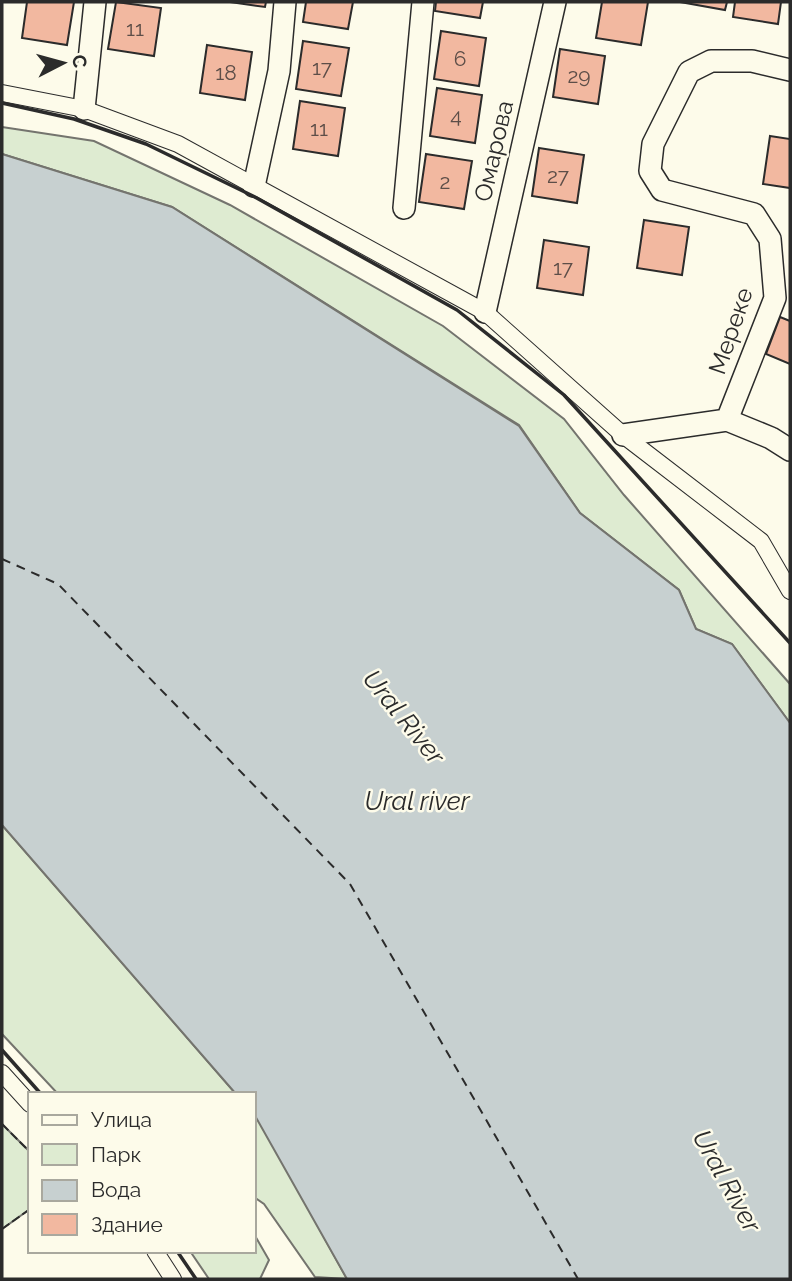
<svg xmlns="http://www.w3.org/2000/svg" width="792" height="1281" viewBox="0 0 792 1281" font-family="Raleway,sans-serif">
	<rect width="100%" height="100%" fill="#fdfbea"/>
	<!-- green -->
	<path fill="#deebd1" stroke="#74746e" stroke-width="2" d="M2,127L94,141L230,205L443,326L564,419L624,495L790,684V723L732,644L696,629L679,590L580,513L519,425L172,207L2,154Z
		M2,825L236,1094H58L2,1034Z
		M254,1114L261,1123L347,1279L315,1277L264,1204L254,1197Z
		M2,1124L30,1152V1209L2,1229Z
		M254,1234L269,1260L260,1279H209L190,1251H254Z"/>
	<!-- water -->
	<path fill="#c7d0d0" stroke="#74746e" stroke-width="2" d="M2,154L172,207L519,426L580,513L679,590L696,629L732,644L790,723V1279H347L254,1114V1094H236L2,825Z"/>
	<g fill="none" stroke-linecap="round" stroke-linejoin="round">
		<!-- ferry -->
		<path stroke="#2b2b2b" stroke-width="2" stroke-dasharray="9 7" stroke-linecap="butt" d="M2,559L58,584L350,884L578,1279"/>
	</g>
	<!-- building -->
	<path fill="#f2b8a0" stroke="#2b2b2b" stroke-width="2" d="M27,2H74L67,45L22,38Z
		M116,2L161,8L154,56L108,49Z
		M230,2H266L265,7Z
		M306,2H353L348,29L303,22Z
		M436,2H483L480,18L435,11Z
		M602,2H648L641,45L596,38Z
		M680,2H727L725,10Z
		M735,2H781L778,24L733,17Z
		M441,31L486,38L479,86L434,79Z
		M303,41L349,48L341,96L296,89Z
		M207,45L252,52L245,100L200,93Z
		M560,49L605,56L598,104L553,97Z
		M437,88L482,95L475,143L430,136Z
		M300,101L345,108L338,156L293,149Z
		M770,136L790,139V188L763,184Z
		M539,148L584,155L577,203L532,196Z
		M426,154L472,161L464,209L419,202Z
		M644,220L689,227L682,275L637,268Z
		M544,240L589,247L583,295L537,288Z
		M780,317L790,321V364L766,354Z"/>
	<g fill="none" stroke-linecap="round" stroke-linejoin="round">
		<!-- pedestrian casing -->
		<g stroke="#2b2b2b" stroke-width="18">
			<path id="pedestrian" d="M2,93L84,109L178,144L485,312L623,435L761,541L790,591
				M2,1073L30,1104
				M155,1251L173,1279"/>
		</g>
		<!-- minor casing -->
		<g stroke="#2b2b2b" stroke-width="24">
			<path id="minor" d="M84,109L95,2
				M254,186L279,71L285,2
				M404,208L423,2
				M485,312L555,2
				M727,420L775,298L770,239L754,214L662,190L650,171L653,144L689,72L711,61H752L790,70
				M623,435L727,420L771,438L790,450"/>
		</g>
		<!-- pedestrian -->
		<use href="#pedestrian" stroke="#fdfbea" stroke-width="16"/>
		<!-- minor -->
		<use href="#minor" stroke="#fdfbea" stroke-width="21"/>
		<!-- fence -->
		<path stroke="#2b2b2b" stroke-width="2" stroke-dasharray="9 3.5" stroke-linecap="butt" d="M2,1124L30,1152
			M2,1229L30,1209"/>
		<!-- wall -->
		<path stroke="#2b2b2b" stroke-width="3.5" d="M2,103L74,119L146,144L253,196L457,310L564,395L790,643
			M2,1050L41,1094
			M177,1251L196,1279"/>
	</g>
	<g text-anchor="middle" stroke-width="5" stroke-linejoin="round" paint-order="stroke">
		<!-- number labels -->
		<g font-size="21" fill="#5d4e48">
			<text x="135" y="36">11</text>
			<text x="460" y="66">6</text>
			<text x="322" y="75">17</text>
			<text x="226" y="80">18</text>
			<text x="579" y="83">29</text>
			<text x="456" y="123">4</text>
			<text x="319" y="136">11</text>
			<text x="558" y="183">27</text>
			<text x="445" y="189">2</text>
			<text x="563" y="275">17</text>
		</g>
		<!-- street labels -->
		<g font-size="24" fill="#2b2b2b" stroke="#fdfbea">
			<text transform="translate(494 151) rotate(-77)" y="8">Омарова</text>
			<text transform="translate(731 331) rotate(-71)" y="8">Мереке</text>
		</g>
		<!-- water labels -->
		<g font-size="26" font-style="italic" fill="#2b2b2b" stroke="#fdfbea">
			<text transform="translate(404 717) rotate(51)" y="9">Ural River</text>
			<text x="417" y="810">Ural river</text>
			<text transform="translate(727 1181) rotate(61)" y="9">Ural River</text>
		</g>
	</g>
	<!-- border -->
	<rect width="792" height="1281" fill="none" stroke="#2b2b2b" stroke-width="7"/>
	<!-- legend -->
	<rect x="28" y="1092" width="228" height="161" fill="#fdfbea" stroke="#a9a89e" stroke-width="2"/>
	<rect x="42" y="1115" width="35" height="10" fill="#fdfbea" stroke="#a9a89e" stroke-width="2"/>
	<text x="91" y="1127" font-size="21" fill="#2b2b2b">Улица</text>
	<rect x="42" y="1144" width="35" height="21" fill="#deebd1" stroke="#a9a89e" stroke-width="2"/>
	<text x="91" y="1162" font-size="21" fill="#2b2b2b">Парк</text>
	<rect x="42" y="1180" width="35" height="21" fill="#c7d0d0" stroke="#a9a89e" stroke-width="2"/>
	<text x="91" y="1197" font-size="21" fill="#2b2b2b">Вода</text>
	<rect x="42" y="1214" width="35" height="21" fill="#f2b8a0" stroke="#a9a89e" stroke-width="2"/>
	<text x="91" y="1232" font-size="21" fill="#2b2b2b">Здание</text>
	<!-- north arrow -->
	<g transform="translate(63 63) rotate(84)" stroke="#fdfbea" stroke-width="5" paint-order="stroke">
	<path d="M0-5L12 26L0 18L-12 26Z" fill="#2b2b2b"/>
	<text y="-10" font-size="19" font-weight="bold" text-anchor="middle" fill="#2b2b2b">С</text>
	</g>
</svg>
